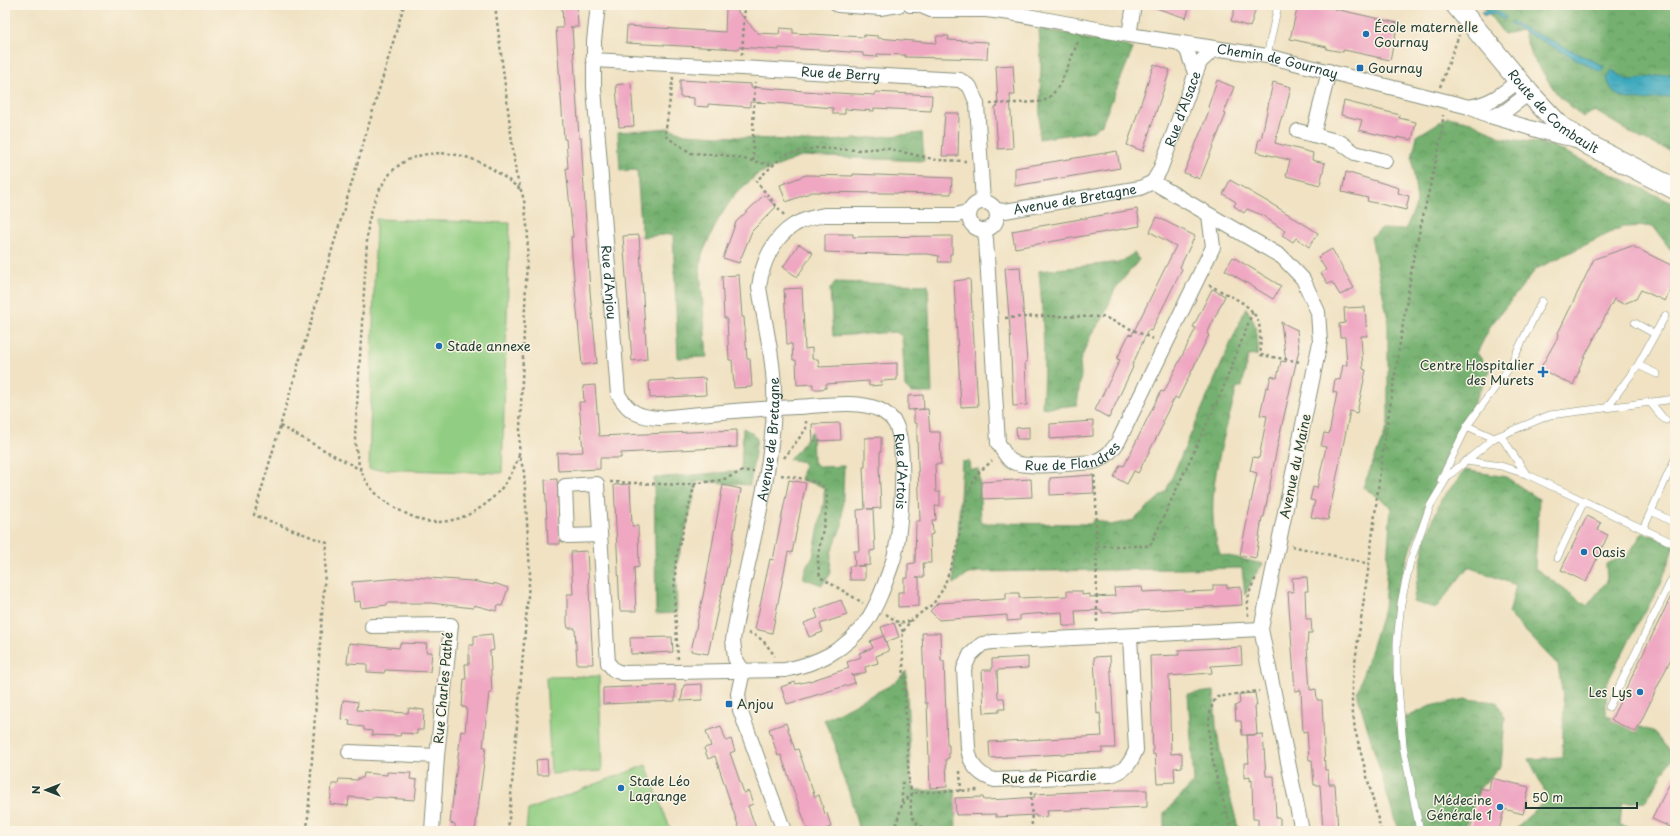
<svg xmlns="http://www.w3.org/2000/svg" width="1680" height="836" viewBox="0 0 1680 836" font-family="'Playpen Sans',sans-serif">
	<defs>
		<pattern id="forest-crowns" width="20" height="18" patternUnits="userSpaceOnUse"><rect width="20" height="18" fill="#74b070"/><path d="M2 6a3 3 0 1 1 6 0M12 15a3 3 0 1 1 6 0" fill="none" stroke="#5f905d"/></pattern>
		<pattern id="water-ripples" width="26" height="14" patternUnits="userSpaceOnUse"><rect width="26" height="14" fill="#3ea9be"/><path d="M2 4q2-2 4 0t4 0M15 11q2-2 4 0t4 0" fill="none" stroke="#338b9b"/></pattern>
	</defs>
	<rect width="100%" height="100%" fill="#fcf5e5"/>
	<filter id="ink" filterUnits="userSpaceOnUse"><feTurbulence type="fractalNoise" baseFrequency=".025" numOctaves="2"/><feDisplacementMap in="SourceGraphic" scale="8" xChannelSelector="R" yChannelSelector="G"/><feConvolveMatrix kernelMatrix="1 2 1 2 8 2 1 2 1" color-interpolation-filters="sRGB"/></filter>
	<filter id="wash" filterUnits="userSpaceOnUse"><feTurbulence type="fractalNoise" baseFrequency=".012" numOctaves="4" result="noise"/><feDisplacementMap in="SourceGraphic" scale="16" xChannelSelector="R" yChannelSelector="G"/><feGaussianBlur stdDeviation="0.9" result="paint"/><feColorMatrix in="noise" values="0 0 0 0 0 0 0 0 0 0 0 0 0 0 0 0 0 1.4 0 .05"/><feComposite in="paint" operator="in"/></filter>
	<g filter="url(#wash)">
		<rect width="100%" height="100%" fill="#f0e2c3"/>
		<!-- forest -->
		<path fill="url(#forest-crowns)" stroke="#4a7652" d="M1482,5H1675V153L1640,138L1595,111L1583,117L1557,94L1531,55L1523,30L1504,34Z
			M1039,29L1070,34L1085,39L1122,44L1133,49L1102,124L1093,131L1039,139L1041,64Z
			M1448,117L1471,122L1502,138L1550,145L1675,204V249H1670L1653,226L1622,227L1536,269L1491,325L1477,353L1490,371L1445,458L1430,503L1410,549L1393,605V661L1399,721L1430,706L1466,699L1497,702L1505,718L1501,766L1480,788L1463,831H1398L1357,693L1384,608L1391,506L1363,487L1388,426V319L1371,237L1382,229L1405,230L1417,203L1412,158L1417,136Z
			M669,128L685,134L821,142L922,133L924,161L803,156L758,174L735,194L719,218L702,254L700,270L707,357L678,358L673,234L642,237L637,170L620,171L618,132Z
			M1134,253L1139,260L1115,289L1104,317L1091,335L1080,361L1081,375L1077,405L1049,408L1042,407C1046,361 1043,317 1039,271L1121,262Z
			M835,282L928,285L932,393H911L905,387L902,336L896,332L833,336L830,289Z
			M1246,308C1256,321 1259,338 1258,355L1248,356L1242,387H1237C1224,440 1201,500 1220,554L1263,564L1253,578L1245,595L1242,568L978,572L966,575L954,584L953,569L958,534L962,462L969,461L970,470L979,469L981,523L1091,524L1094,519L1111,525L1134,520L1166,491Z
			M743,428L752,433L757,439L750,485L698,481L676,568L677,613L656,614L654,478L741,471Z
			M812,431L813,462L820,467L844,466L842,525L831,553L830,575L822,585L803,578L807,564L813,557L824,501V489L819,485L801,480L804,462L789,459L800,448Z
			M1465,470L1506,477L1539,499L1535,568L1587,606L1607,581L1606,564L1628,555L1643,532L1674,545L1661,584L1635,629L1606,685V716L1652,731L1674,755L1646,801L1622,803L1620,825L1645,831H1516V828L1548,798L1529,759L1562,757L1564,704L1558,665L1509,614L1516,585L1468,567L1436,608L1413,602L1426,537L1441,500Z
			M906,671L911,784L916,791L955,789L956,831H859L849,792L840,770L835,744L824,720L889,686L897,681Z
			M1214,691L1216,726L1223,769L1239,831H1164V813L1194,782L1188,694Z"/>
		<!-- pitch -->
		<path fill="#91cd82" stroke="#58855b" d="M376,219L510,223L502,473L369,469Z
			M599,676L602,771L551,774L546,677Z
			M646,765L671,831H526L528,810Z"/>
		<!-- water -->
		<path fill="url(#water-ripples)" stroke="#2e7379" d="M1493,9L1506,17L1504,20L1493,13L1484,16L1481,12Z
			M1512,21L1514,23L1604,66L1601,72L1510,24Z
			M1612,70L1626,79L1634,80L1675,73V96C1652,98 1614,110 1607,78Z"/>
		<g id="blocks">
			<!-- building -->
			<path fill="#efa7c2" d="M562,5H577L578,27H570H572L579,138H581L590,292L597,363L582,365L572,255L571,237H573L566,168H568L566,139H564L556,28H563Z
				M1154,5H1190L1186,18L1153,7Z
				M1236,5H1257L1250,27L1231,21Z
				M1298,5H1336L1335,9L1398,23L1390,60L1344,50L1343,52L1326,49L1327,47L1290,39Z
				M726,8L738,9V12L758,33L779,34L780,28L793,29V33L864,37V35L878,36V38L936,43L937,36H949L948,40L988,42L987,59L905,57V55L877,54V57L863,56V53L821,50L779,48V50L739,47V49L626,43L627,26L725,32Z
				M1154,64L1170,70L1143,151L1127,145Z
				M1013,65L1015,95H1010L1013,148L998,149L995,107L998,106L996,66Z
				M680,80L751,84V87L818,92L875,95V92L932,95L931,111L874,108V111L845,109V114H833V108L775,103L750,102V107L708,104V107L694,106V98L680,97Z
				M1217,80L1234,87L1224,113L1226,114L1200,179L1184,173L1205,121L1210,108L1208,107Z
				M1273,82L1291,87L1284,116H1282L1280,122L1275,143L1313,153L1312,160L1325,163L1320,185L1286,176L1290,160L1256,152L1259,139L1261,140Z
				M631,83L634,126L619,127L616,85Z
				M1344,101L1400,115L1399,118L1416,122L1412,140L1397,137V139L1359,130L1362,120L1341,115Z
				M945,113H959L958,156H942Z
				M1117,151L1120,168L1015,186V168Z
				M1346,172L1399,188L1398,193L1409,196L1406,210L1367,201L1368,198L1342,192Z
				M853,174L952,178L951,194L812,192L786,202L780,185L806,175L853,176Z
				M1230,180L1280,209L1318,233L1309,247L1296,238L1293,242L1282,235L1285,231L1262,215L1247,209L1244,213L1234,206L1236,202L1223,194Z
				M764,195L776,207L752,231L739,263L723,258L736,222Z
				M1137,209L1140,226L1015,248L1012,231Z
				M1157,217L1195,236L1180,267L1182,269L1151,331L1148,330L1132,366L1133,367L1109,418L1095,410L1120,360L1117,359L1129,334L1132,335L1176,246L1150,232Z
				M825,234H853V237L952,236V254H950V262H938L939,256L928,254H909V255L825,252Z
				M639,235L647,359L632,361L623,236Z
				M799,244L813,253L797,277L783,267Z
				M1632,246L1675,267V292L1670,291L1665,301L1641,290L1636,299L1623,304L1614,299L1579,368L1580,369L1573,385L1540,369L1559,335L1558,333L1594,259Z
				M1332,249L1354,288L1340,295L1332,282L1328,284L1321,273L1326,270L1318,257Z
				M1233,257L1281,286L1273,299L1225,270Z
				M1020,267L1027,362H1025L1027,405L1013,406L1010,329L1005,268Z
				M739,275L742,317H744L747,359H750L752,387L734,388L732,360H729L727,318H724L722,276Z
				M970,279L978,406L961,407L954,281Z
				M802,288L805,349L812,348V359H818L819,367L897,363V380L881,381L882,385L869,386V381L826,384V388L820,389H813V384L797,385L796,360H793L792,344H787L784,289Z
				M1212,289L1225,296L1207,334L1209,335L1178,399L1175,397L1162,422L1164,423L1138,473L1134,471L1127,484L1114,477L1120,465L1124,466L1161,391L1164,392L1196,328L1193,327Z
				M1365,307L1367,336H1361L1363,369L1366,370L1357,413L1350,411L1328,520L1311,517L1315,501L1310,500L1313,487L1317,488L1326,447L1321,446L1324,433L1329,434L1337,393L1333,392L1335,379L1340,380L1343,365H1347L1345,337H1340L1339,324L1345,323L1344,308Z
				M1281,322L1297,330L1299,350L1277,447L1264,517H1262L1256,558L1240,555L1257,473L1250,471L1253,457L1259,458L1267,416L1260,415L1266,387L1268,388L1271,376L1277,378L1281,361L1286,362Z
				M705,378L706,395L650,398L649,381Z
				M595,385L599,436L737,430V447L621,453V458H600V469L558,471L557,453L583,452L579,402H584L583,386Z
				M923,395L924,409L908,410V396Z
				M928,409L930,432H940L941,464H935L936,492H940V506H935L936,520H932L933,534L930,535L931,563H923L924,577H916H919V606L898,607V592H904V578H908V564L915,563L916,521H920L917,437V423H914V410Z
				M1093,421V436L1050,439V424Z
				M840,423L841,440L813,441L812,424Z
				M1029,427V439H1017L1016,428Z
				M881,437V452H880V466H879L881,508L867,509H873L875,550L870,551V565L857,566H865V580H850L849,566H855L854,551H859L857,510L865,509L863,467H865V438Z
				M1093,475L1094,493L1050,495V478Z
				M557,479L560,544H548L545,480Z
				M1031,479L1032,497L982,499L981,482Z
				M789,480L806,483L792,553L788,552L772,633L755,629L770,559L773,560Z
				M630,484L632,526H638L639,567L634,568L636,611H620L614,485Z
				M723,485L741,489L732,545L708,654L691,651L703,596Z
				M1587,516L1601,523L1598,530L1608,535L1586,582L1561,570Z
				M587,551L593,664H577L575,628H568L567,623V594H573L571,552Z
				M414,577L472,581L494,585V583L508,588L502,606L498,605L496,611L474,605L473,608L430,603H387V605L361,608L360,601L354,602L352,582Z
				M1307,577L1308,591H1305L1306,619H1311L1312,633H1308L1307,647L1310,690L1316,689L1317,700H1322L1325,770H1328L1329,784H1335L1338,831H1323L1320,785H1314L1312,760H1309L1307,731L1303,732L1301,690L1295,691L1288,592H1293L1292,578Z
				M1213,585H1227V588L1241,587L1242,605L1102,613V610L1075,611L1076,626H1063L1062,612L1020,615V620L1007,621V615L939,620L930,611L938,603L1006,599V593H1019V598L1067,596V591H1082V595L1090,594V597L1115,596L1114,588L1142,587L1143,592L1185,590V592L1213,591Z
				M1675,588V650L1636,732L1611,720Z
				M841,600L847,615L820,624L823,632L809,637L804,623L818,618L815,610Z
				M894,623L899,637L886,642L884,637L889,651L876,656L878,663L865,667L866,672L852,676V674L855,683L787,704L781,687L795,682L796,684L810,681L849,668L847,662L861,657L859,653L873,648L870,641L884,636L881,627Z
				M922,633H940L941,661H944L947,745H949V758L946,759L947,787L930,788L927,703H925Z
				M492,634L494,650L490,651L492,693H489L483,747H486L475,831L455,829V824L450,823L461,731L465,732L467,708L462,707L464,679H466L465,664H469V645H474V636Z
				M672,637L673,652L631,654L630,638Z
				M349,643L399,648L400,643L427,644L426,652H432L430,672L385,670L384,673L367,672V664L347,663Z
				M1241,647L1242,664L1211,666L1212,673L1169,676L1171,754L1182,753V767L1174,768L1175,782L1157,783L1155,754L1153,755L1150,656L1179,655V650Z
				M1110,656L1115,748H1102V752L990,758L989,742L1102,736L1100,713L1097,714L1094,657Z
				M1028,657V668L997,670L998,698H1004L1005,709H999V712L984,713L982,670H992V659Z
				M702,684V700L681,701L684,685Z
				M675,685V701L603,704V688Z
				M1255,693L1257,706H1255L1257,735H1242L1241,721H1236L1235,706L1240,703L1239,694Z
				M343,700L358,702L357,710L408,713L409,708L424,710L423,730H417V734L401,733L400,736L372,735V731L364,730V727L349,725L350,720L341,719Z
				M786,723L795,750L798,749L815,797L819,795L825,814L827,813L831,827L826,829V831H808L781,755L778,756L769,729Z
				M721,726L726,741L731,739L735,751L730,753L744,793L749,791L751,798L753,804L748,806L757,831H740L715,756L708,759L704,748L711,746L706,731Z
				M1263,734L1266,776H1274L1276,818H1280V831H1258V819H1253L1252,780L1250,781V777L1244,778V763H1249L1247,735Z
				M547,759L548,775H537L536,760Z
				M387,772L411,773L410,779L417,780L415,800L372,797V799L349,797L348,806L330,804L332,784H338L339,779L358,780V778H363L364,773L387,775Z
				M1675,773V829L1652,819Z
				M1491,778L1529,787L1523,814L1504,809L1499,831H1470L1480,788L1489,790Z
				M1119,790H1147V807L1047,811L1048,816L1036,817V815L996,817V814L956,815L955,798L983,797L984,800L1009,799L1035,797L1034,794Z"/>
		</g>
	</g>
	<g filter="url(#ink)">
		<use href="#blocks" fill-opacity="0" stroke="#88907c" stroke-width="1"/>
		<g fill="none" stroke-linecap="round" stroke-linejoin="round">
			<!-- lane casing -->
			<g stroke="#88907c" stroke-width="8">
				<path id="lane" d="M1267,56L1278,5
					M1635,323L1655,334
					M1638,365L1657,374
					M1650,402L1663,418L1666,420
					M1608,406L1638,365L1665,316
					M1467,426L1509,368L1542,301
					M1501,436L1526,474
					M1466,461L1501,466L1526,474L1675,544
					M1441,480L1467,426L1494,438
					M1651,511L1675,523
					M1643,529L1675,459
					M1557,558L1584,501
					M1609,707L1675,573
					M1420,831L1403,746L1397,673V642L1401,603L1410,562L1430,506L1448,476L1494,438L1550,415L1675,399"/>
			</g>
			<!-- street casing -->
			<g stroke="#88907c" stroke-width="16">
				<g id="street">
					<path id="s1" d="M598,5L594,41V88L618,394C629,413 639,417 660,418C705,413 751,409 796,407C820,406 858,399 880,410C886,413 891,417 895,423C908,447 901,535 893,561C886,581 878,605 866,622C845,651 818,663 785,670L622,673L614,670L608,663L597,484L565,486L567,536L600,535"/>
					<path d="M838,5L880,8L899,5"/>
					<path id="s2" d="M910,5H919L931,10H986L1011,13L1129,35L1267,56L1469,107L1490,116L1557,136L1573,139"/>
					<path d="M1129,35L1134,5"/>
					<path d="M1179,43L1187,50L1195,73"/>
					<path id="s3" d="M593,60L960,80L970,87L977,104L983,202"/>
					<path d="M1469,107C1492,103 1501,95 1519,80"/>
					<path d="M1490,116L1503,113L1529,93"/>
					<path d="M1298,131L1340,142L1355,153L1385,161"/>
					<path d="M1313,135L1329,71"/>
					<path d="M1153,182L1282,257L1303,279L1318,312L1320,342L1261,629L1302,831"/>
					<path id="s4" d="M1153,182L1160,170L1200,62L1212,51L1222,50"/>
					<circle cx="983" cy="216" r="14"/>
					<path id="s5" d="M996,210L1005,211L1140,188L1153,182"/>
					<path id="s6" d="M984,230L986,239L998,443C1002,449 1005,456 1011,461C1025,470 1075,463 1093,462C1105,458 1111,452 1118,442L1213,247L1209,215"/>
					<path d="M372,626L451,625L437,756L432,831"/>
					<path d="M1130,636L1136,750C1130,764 1126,770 1111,775L995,780C978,775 970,765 968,748L964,669L970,655L982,644L992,642L1261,629"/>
					<path d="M349,752L437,756"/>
					<path id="s7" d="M784,831L740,710L738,694L743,671L735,658L733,640C745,562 771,486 774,407C776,367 765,326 759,287C762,263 773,238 794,225C803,219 814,217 824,215H957L970,211"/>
				</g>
			</g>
			<!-- secondary casing -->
			<g stroke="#88907c" stroke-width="22">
				<g id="secondary">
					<path id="s8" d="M1456,5L1529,93L1561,127L1589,145L1675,189"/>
				</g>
			</g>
			<!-- path -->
			<path stroke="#88907c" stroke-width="2.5" stroke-dasharray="3 3" stroke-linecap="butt" d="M495,5L516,174L524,200L528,234L519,454L524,472L530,572L508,831
				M742,55L745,5
				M673,77L665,136L691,153L724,155L772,165
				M1440,87L1459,35
				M990,104C1000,103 1036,103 1043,101C1062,93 1070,57 1079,40
				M753,161V128L755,82
				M784,215L756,181L784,155L815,148L857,150L885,148L937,160L966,161
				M1209,285C1227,295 1253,303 1259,324C1261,334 1260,346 1261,355L1301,362
				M1005,318L1043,316L1104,317L1153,339
				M280,426L361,470
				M519,455C508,492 473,524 431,522C420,521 407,514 397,509C367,492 357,472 355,438L368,225C372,207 377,190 389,175C409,149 449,149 477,161C493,168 507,179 520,189
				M784,458L806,429V421
				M781,475C791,477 815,479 823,486C834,495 818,544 818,558C818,564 819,571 820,577L863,603
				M1094,475L1096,498L1097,624
				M610,482L683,485L722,480L743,471H754
				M1097,546H1150L1222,391L1253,311
				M1292,546L1369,564
				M886,614L899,623
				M1248,616C1247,602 1248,591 1256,578
				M910,621L933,604L943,589L957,550L963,512L973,482L979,472L992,461
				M903,632L899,623L910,621L903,632L902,640L909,783
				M748,633C762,636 767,646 775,656
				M678,659L674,593L676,558L695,483
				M960,771L961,791
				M1031,792L1032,831
				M307,831L327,543L254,515L404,5
				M894,831L902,805V783H909L912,793L902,805
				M928,831C910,821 909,813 912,793L979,790
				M1232,831C1224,801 1195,723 1217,697L1259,691
				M1381,831L1355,730L1352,706V682L1369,564L1382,456L1414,255L1442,135L1443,115"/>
			<!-- lane -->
			<use href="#lane" stroke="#fff" stroke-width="7"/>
			<!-- street -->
			<use href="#street" stroke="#fff" stroke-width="14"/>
			<!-- secondary -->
			<use href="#secondary" stroke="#fff" stroke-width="20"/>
		</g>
	</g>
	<!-- markers -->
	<g fill="#1f6fb2" stroke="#fcf5e5" stroke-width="1.5">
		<circle cx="1366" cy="34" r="4"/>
		<rect x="1356" y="64" width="8" height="8" rx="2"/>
		<circle cx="439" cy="346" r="4"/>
		<path d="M1541 366h4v4h4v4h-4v4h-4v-4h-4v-4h4z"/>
		<circle cx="1584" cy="552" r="4"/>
		<circle cx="1640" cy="692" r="4"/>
		<rect x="725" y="700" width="8" height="8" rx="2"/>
		<circle cx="621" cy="788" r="4"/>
		<circle cx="1500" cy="807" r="4"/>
	</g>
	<g text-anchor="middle" stroke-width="3" stroke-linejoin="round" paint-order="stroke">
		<!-- poi labels -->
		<g font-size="13" fill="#1f3d34" stroke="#fcf5e5" text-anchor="start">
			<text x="1374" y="32">École maternelle<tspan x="1374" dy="15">Gournay</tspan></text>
			<text x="1368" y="73">Gournay</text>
			<text x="447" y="351">Stade annexe</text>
			<text x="1534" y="370" text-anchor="end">Centre Hospitalier<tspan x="1534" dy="15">des Murets</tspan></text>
			<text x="1592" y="557">Oasis</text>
			<text x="1632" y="697" text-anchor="end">Les Lys</text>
			<text x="737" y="709">Anjou</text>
			<text x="629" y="786">Stade Léo<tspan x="629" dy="15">Lagrange</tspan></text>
			<text x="1492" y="805" text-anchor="end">Médecine<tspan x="1492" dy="15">Générale 1</tspan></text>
		</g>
		<!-- street labels -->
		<g font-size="13" fill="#1f3d34" stroke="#fcf5e5">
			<text dy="5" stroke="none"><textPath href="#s2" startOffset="373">Chemin de Gournay</textPath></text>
			<text dy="5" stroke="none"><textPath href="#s3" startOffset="248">Rue de Berry</textPath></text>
			<text dy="5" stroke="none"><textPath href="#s4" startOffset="79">Rue d'Alsace</textPath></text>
			<text dy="5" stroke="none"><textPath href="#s8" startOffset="145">Route de Combault</textPath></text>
			<text dy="5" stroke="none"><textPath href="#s5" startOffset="80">Avenue de Bretagne</textPath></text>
			<text dy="5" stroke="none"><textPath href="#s1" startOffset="278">Rue d'Anjou</textPath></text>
			<text dy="5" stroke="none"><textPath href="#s7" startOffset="406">Avenue de Bretagne</textPath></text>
			<text dy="5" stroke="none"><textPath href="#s6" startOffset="300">Rue de Flandres</textPath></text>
			<text transform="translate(1295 466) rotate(-78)" y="5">Avenue du Maine</text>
			<text dy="5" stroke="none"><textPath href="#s1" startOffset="732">Rue d'Artois</textPath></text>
			<text transform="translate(443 688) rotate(-85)" y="5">Rue Charles Pathé</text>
			<text transform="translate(1049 777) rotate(-2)" y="5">Rue de Picardie</text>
		</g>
	</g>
	<!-- margin -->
	<rect width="1680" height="836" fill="none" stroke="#fcf5e5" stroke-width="20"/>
	<!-- north arrow -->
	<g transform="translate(46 790) rotate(270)" stroke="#fcf5e5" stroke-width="3" paint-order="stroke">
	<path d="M0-3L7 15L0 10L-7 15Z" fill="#1f3d34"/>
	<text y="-6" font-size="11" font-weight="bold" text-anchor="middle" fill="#1f3d34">N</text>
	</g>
	<!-- scale -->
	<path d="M1526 802v6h111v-6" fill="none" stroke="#1f3d34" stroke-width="2"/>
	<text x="1532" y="802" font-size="12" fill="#1f3d34" stroke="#fcf5e5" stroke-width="3" paint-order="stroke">50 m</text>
</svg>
